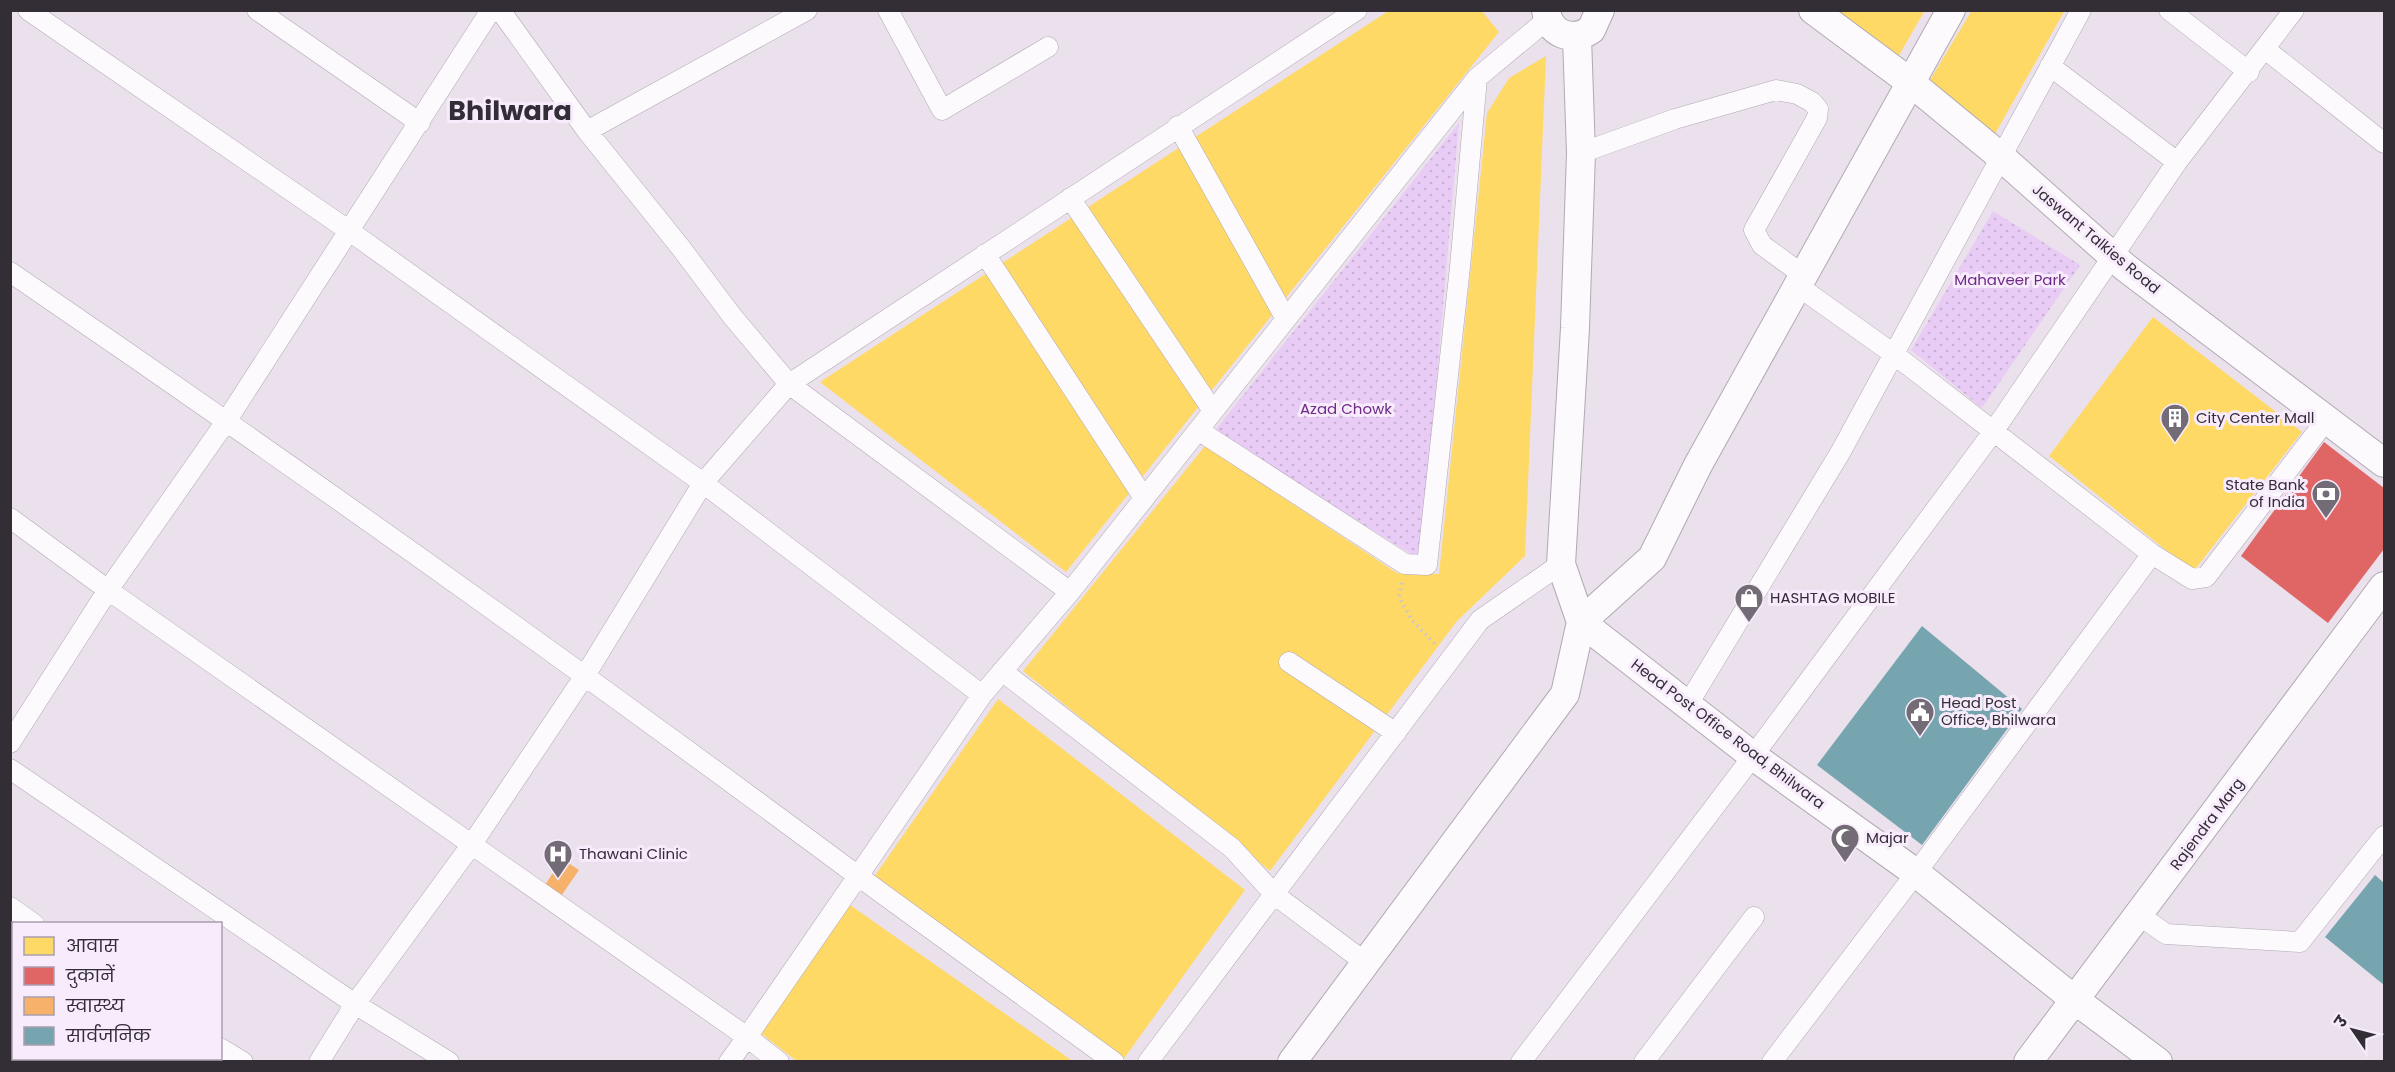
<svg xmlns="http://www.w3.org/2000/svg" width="2395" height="1072" viewBox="0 0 2395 1072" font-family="Poppins,'Noto Sans Devanagari',sans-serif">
	<defs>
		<pattern id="grass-dots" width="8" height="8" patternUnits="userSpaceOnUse" patternTransform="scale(1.5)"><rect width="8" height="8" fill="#e9ccf5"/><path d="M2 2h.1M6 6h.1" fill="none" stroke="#c8b0d3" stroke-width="1.8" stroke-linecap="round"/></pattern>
	</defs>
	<rect width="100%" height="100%" fill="#eae1ed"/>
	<!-- grass -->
	<path fill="url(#grass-dots)" d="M1459,123L1421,560L1214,432Z
		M1993,211L2080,265L1982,408L1911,350Z"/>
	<!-- homes -->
	<path fill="#ffd966" d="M1390,10H1481L1499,32L1066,572L820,382Z
		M1824,10H1925L1893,66Z
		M1972,10H2065L1991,141L1924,90Z
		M1546,56L1525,556L1457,621L1270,871L1023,671L1205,446L1397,573L1439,574L1487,113L1509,78Z
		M2153,317L2302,432L2193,572L2049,456Z
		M998,699L1245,890L1123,1060L874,877Z
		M850,905L1074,1062H798L759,1032Z"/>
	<!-- shops -->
	<path fill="#e06666" d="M2324,442L2384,488V549L2328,623L2241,556Z"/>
	<!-- health -->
	<path fill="#f6b26b" d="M562,859L579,870L559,899L543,888Z"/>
	<!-- public -->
	<path fill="#76a5af" d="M1922,626L2022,709L1922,845L1817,765Z
		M2375,875L2384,883V985L2325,937Z"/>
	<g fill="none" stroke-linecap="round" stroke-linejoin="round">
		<!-- street casing -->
		<g stroke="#b0a9b3" stroke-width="21">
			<path id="street" d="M257,10L420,123
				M500,10L587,131L681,248L732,316L789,384L1070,592L982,695
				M888,10L942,110L1048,47
				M2169,10L2249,72
				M2265,49L2384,143
				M2050,66L2177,162
				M1178,126L1286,319
				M587,131L807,10
				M1581,153L1675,119L1776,90L1797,94L1812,102L1818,109L1817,118L1754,230L1762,245L1803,275
				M1070,198L1213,411
				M985,254L1144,498
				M10,272C297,468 579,669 858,876L982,695L703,483L348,230L28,10
				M1198,430L1405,564L1427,565L1460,267L1477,78
				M10,518L108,590L747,1037L729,1062
				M2152,554L2192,579L2206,577L2327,419
				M1070,592L1477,78L1548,19
				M1289,662L1396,733
				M1002,671L1232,848L1275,895L1366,963
				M1688,704L1840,453L2081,10
				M10,743L108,590L227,420L491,10
				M10,769L355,1004L449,1062
				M10,907L34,924
				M2139,915L2166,934L2300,942L2384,836
				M220,1048L243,1062
				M319,1062L355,1004L472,844L586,674L703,483L789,384L1357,10
				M779,1062L747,1037L858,876L1114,1062
				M1148,1062L1480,620L1561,564
				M1521,1062L1753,756L1993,432L2177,162L2294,10
				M1644,1062L1754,917
				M1772,1062L1916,873L2152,554L1895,355L1798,286"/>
		</g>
		<!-- secondary casing -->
		<g stroke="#b0a9b3" stroke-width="30">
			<path id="secondary" d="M1546,10C1549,35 1572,42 1591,30L1600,10
				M1813,10L1910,82L2000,156L2126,268L2384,463
				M1581,622L1753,756L1916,873L2075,1000L2158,1062
				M1581,622L1652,558L1698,465L1951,10
				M1292,1062L1565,694L1581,622L1561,564L1575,328L1581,153L1577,37
				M2028,1062L2384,586"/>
		</g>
		<!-- path -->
		<path stroke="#c9c6cb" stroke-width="4" stroke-dasharray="1.5 4.5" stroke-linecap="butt" d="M1402,583L1399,597L1411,619L1436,645"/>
		<!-- street -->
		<use href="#street" stroke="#fcfafc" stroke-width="20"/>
		<!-- secondary -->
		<use href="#secondary" stroke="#fcfafc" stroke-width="28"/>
	</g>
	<!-- icons -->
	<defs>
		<g id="building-pin" transform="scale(1.5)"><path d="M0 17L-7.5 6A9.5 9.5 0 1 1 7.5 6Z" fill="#736c76" stroke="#f7ebfc"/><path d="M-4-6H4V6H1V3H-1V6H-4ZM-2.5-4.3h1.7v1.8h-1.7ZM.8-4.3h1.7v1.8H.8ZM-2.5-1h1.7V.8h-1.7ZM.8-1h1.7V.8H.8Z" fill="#fff"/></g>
		<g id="bank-pin" transform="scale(1.5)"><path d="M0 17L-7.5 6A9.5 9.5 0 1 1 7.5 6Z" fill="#736c76" stroke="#f7ebfc"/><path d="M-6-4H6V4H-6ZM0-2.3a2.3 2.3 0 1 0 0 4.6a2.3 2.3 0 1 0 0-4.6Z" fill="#fff"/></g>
		<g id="shop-pin" transform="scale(1.5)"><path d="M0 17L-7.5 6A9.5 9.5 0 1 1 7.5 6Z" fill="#736c76" stroke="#f7ebfc"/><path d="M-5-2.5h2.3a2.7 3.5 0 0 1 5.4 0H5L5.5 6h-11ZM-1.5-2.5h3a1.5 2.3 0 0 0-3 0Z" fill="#fff"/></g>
		<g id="civic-pin" transform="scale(1.5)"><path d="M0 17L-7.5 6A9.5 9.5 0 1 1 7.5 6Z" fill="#736c76" stroke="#f7ebfc"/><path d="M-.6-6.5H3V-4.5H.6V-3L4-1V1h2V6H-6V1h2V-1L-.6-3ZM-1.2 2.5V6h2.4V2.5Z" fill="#fff"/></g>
		<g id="mosque-pin" transform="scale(1.5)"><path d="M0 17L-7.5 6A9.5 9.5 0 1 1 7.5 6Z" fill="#736c76" stroke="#f7ebfc"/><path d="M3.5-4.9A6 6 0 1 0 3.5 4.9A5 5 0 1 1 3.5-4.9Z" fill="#fff"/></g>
		<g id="hospital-pin" transform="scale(1.5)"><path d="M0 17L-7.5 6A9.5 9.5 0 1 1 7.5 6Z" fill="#736c76" stroke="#f7ebfc"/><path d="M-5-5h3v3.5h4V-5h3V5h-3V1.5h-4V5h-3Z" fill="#fff"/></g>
	</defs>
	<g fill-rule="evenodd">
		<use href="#building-pin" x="2175" y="418"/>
		<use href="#bank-pin" x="2326" y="494"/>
		<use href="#shop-pin" x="1749" y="598"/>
		<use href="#civic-pin" x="1920" y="712"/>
		<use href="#mosque-pin" x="1845" y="838"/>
		<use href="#hospital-pin" x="558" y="854"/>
	</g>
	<g text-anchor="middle" stroke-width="6" stroke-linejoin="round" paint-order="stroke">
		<!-- street labels -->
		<g font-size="15" fill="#332d36" stroke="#f7ebfc">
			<text transform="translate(2096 239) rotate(40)" y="5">Jaswant Talkies Road</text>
			<text transform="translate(1728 734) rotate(37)" y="5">Head Post Office Road, Bhilwara</text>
			<text transform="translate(2207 824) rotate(-53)" y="5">Rajendra Marg</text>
		</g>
		<!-- park labels -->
		<g font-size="15" fill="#6f2987" stroke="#f7ebfc">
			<text x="2010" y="285">Mahaveer Park</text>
			<text x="1346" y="414">Azad Chowk</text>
		</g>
		<!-- poi labels -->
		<g font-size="15" fill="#332d36" stroke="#f7ebfc" text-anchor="start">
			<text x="2196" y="423">City Center Mall</text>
			<text x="2305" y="490" text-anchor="end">State Bank<tspan x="2305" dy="17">of India</tspan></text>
			<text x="1770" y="603">HASHTAG MOBILE</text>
			<text x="1941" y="708">Head Post<tspan x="1941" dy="17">Office, Bhilwara</tspan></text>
			<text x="1866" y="843">Majar</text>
			<text x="579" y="859">Thawani Clinic</text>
		</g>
		<!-- town labels -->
		<g font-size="27" font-weight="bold" fill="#332d36" stroke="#f7ebfc">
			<text x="510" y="120">Bhilwara</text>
		</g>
	</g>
	<!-- border -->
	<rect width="2395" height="1072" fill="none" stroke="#332d36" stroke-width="24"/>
	<!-- legend -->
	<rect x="12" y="922" width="210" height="138" fill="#f7ebfc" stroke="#a99fad" stroke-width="1.5"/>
	<rect x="24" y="937" width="30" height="18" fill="#ffd966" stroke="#a99fad" stroke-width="1.5"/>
	<text x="66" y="952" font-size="18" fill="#332d36">आवास</text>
	<rect x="24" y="967" width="30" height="18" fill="#e06666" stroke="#a99fad" stroke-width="1.5"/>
	<text x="66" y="982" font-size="18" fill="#332d36">दुकानें</text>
	<rect x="24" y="997" width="30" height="18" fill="#f6b26b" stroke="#a99fad" stroke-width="1.5"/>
	<text x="66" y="1012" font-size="18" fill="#332d36">स्वास्थ्य</text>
	<rect x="24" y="1027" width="30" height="18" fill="#76a5af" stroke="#a99fad" stroke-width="1.5"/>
	<text x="66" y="1042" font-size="18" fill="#332d36">सार्वजनिक</text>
	<!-- north arrow -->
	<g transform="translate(2353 1030) rotate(305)" stroke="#f7ebfc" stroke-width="4.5" paint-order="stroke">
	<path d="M0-4.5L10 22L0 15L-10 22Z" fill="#332d36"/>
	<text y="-9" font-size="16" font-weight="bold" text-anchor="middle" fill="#332d36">उ</text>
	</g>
</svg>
